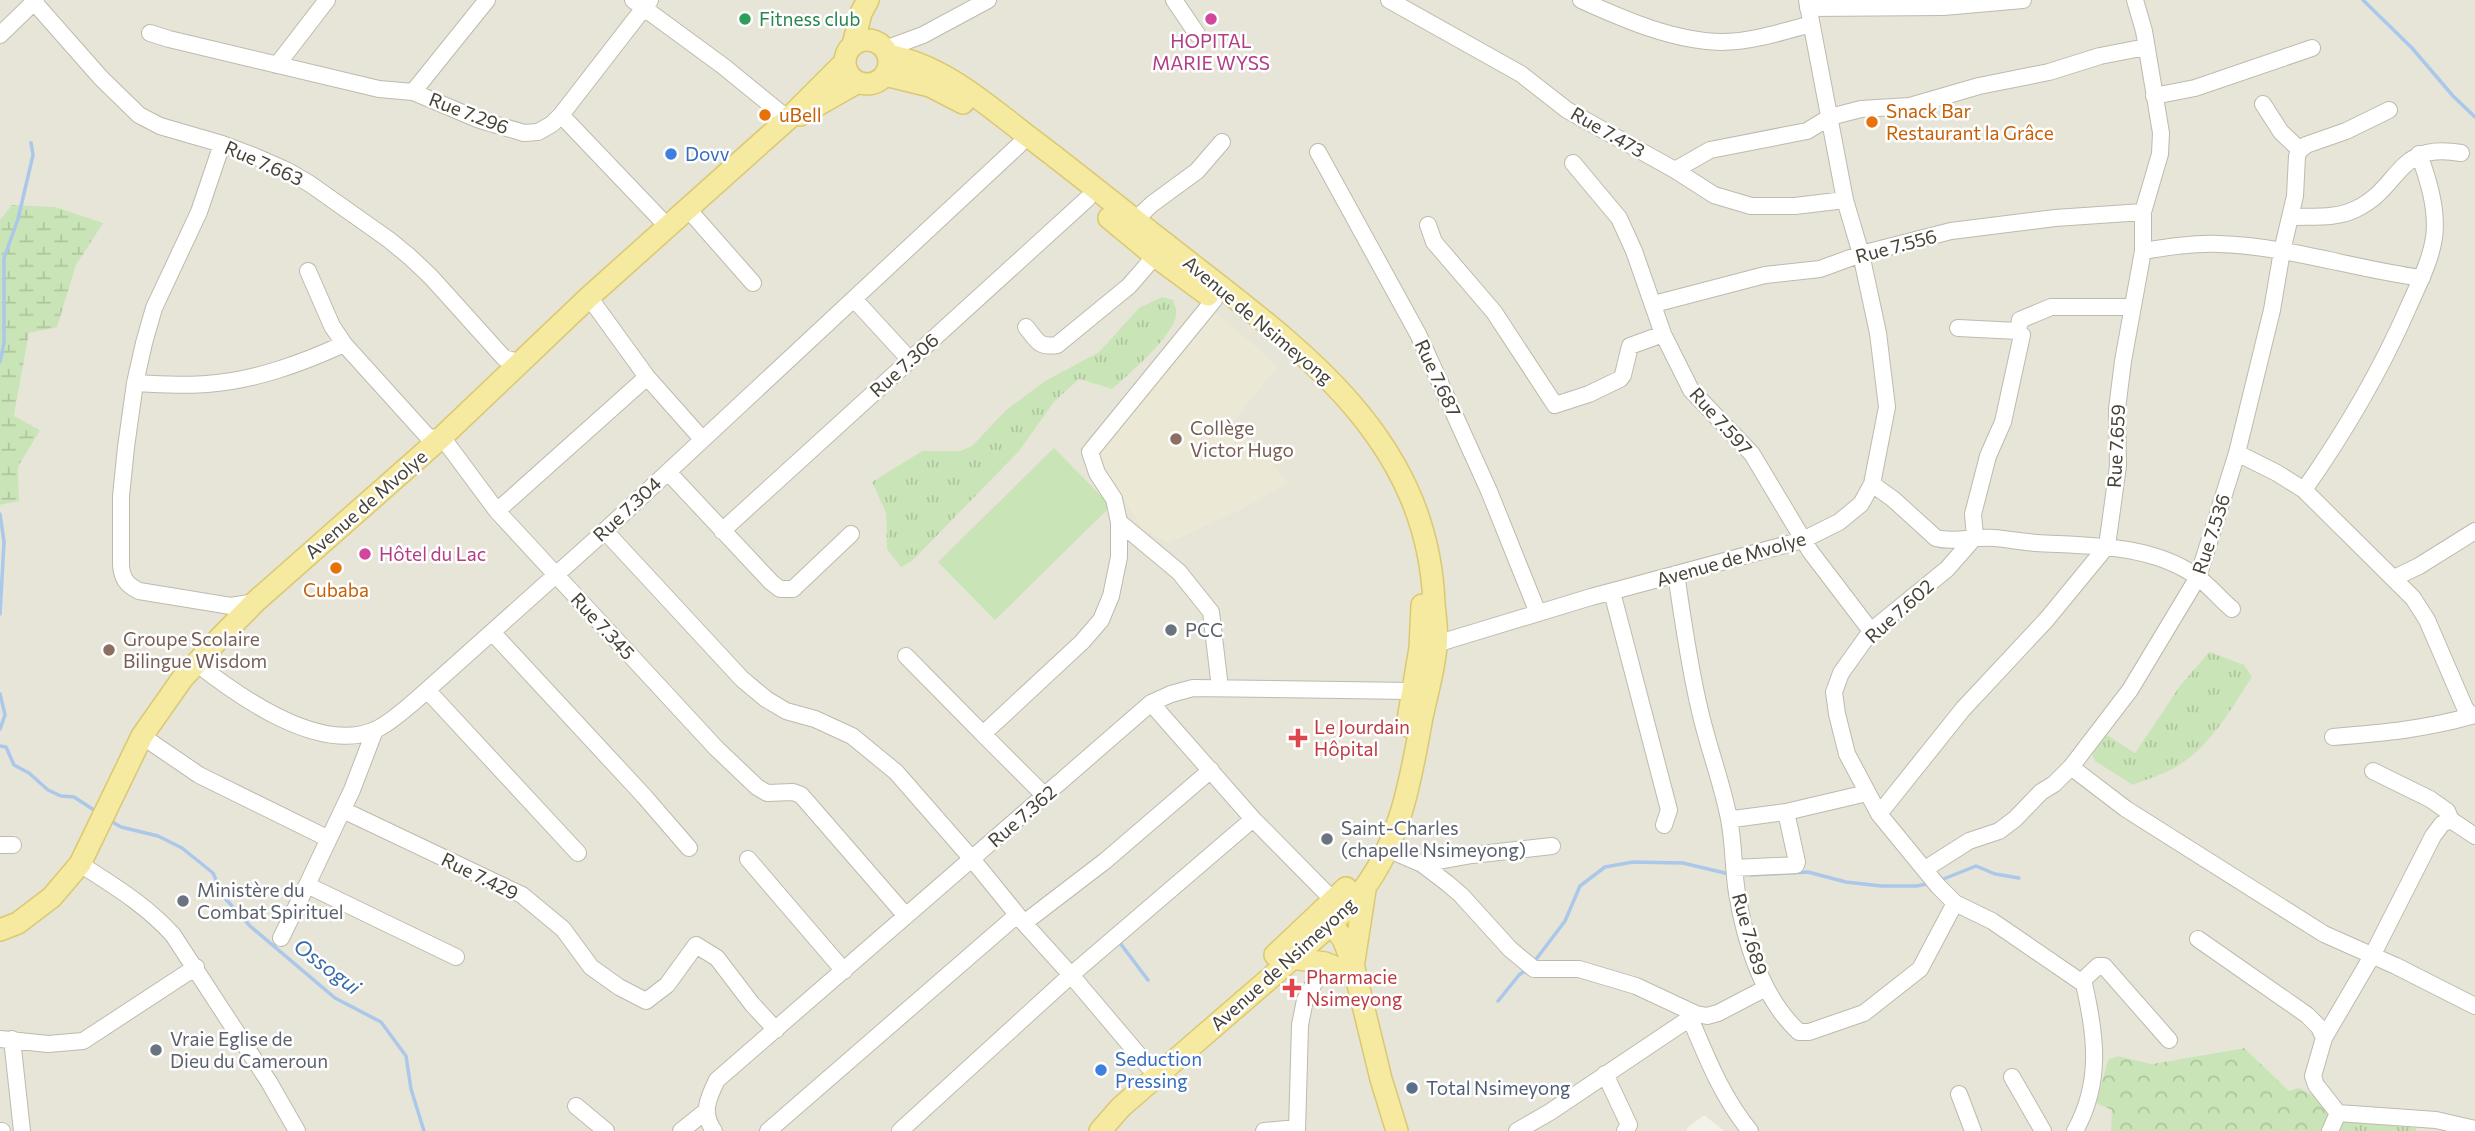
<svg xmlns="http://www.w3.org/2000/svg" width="2475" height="1131" viewBox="0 0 2475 1131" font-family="Commissioner,sans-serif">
	<defs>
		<pattern id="grass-tufts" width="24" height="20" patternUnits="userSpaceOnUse" patternTransform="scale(1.75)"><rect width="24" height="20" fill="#c9e4b6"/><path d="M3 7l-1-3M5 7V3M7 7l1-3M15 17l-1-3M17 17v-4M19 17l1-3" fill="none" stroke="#aec59d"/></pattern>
		<pattern id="forest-crowns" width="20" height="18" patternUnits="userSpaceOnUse" patternTransform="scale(1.75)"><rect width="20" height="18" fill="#c9e4b6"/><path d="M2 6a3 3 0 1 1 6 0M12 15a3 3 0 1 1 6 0" fill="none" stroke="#aec59d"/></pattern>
		<pattern id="wetland-marsh" width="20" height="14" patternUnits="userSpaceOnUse" patternTransform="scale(1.75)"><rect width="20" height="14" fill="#c9e4b6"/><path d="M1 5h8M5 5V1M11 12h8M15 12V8" fill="none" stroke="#aec59d"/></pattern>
	</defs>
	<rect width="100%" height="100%" fill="#f3f2e9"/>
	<!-- residential -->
	<path fill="#e7e4d8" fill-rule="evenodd" d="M0,0H2475V1131H2416V1128L2342,1120L2337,1131L2289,1091L2243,1048L2152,1064L2118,1056L2111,1131H1724L1704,1115L1687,1128V1131H0V505L19,501L18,467L40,430L14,417L29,333L57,326L76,265L102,223L0,220ZM1139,308L1112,389L1079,379L1054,402L1020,450L887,549L886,513L872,482L922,451H960L972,446L1006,410L1045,381L1099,352ZM2209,652L2133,785L2107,735L2135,753L2180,686Z"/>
	<!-- education -->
	<path fill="#ebe8d5" d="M1212,309L1278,366L1231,425L1262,452L1289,483L1242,509L1169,543L1142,529L1094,452Z"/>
	<!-- grass -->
	<path fill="url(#grass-tufts)" d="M1162,297L1173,300C1176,308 1178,314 1174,322C1164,344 1130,373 1112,389L1079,379L1054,402L1020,450L912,561L901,567L887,549L886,513L872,482L922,451H960L972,446L1006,410L1045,381L1099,352L1139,308Z
		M2209,652L2244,665L2252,677C2230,710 2210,748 2174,768C2162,775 2147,779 2133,785L2095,761L2091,750L2099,739L2107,735L2135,753L2180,686Z
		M2341,1120L2416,1128V1131H2337Z"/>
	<!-- forest -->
	<path fill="url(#forest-crowns)" d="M2244,1048L2289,1091L2299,1088L2320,1099L2327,1107V1127L2324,1131H2111L2112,1110L2096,1103L2108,1060L2118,1056L2152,1064Z"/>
	<!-- wetland -->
	<path fill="url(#wetland-marsh)" d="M12,205L55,207L103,223L76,265L57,327L29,333L14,416L40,430L18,467L19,501L0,505V220Z"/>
	<!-- pitch -->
	<path fill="#c9e4b6" d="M1054,448L1111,506L995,620L938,562Z"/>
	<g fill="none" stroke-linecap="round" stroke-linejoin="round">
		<!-- stream -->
		<path stroke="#abc8ea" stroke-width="3.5" d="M2363,0L2412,48L2453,96L2475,117
			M0,362L4,343V258L18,219L33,155L31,143
			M0,514L4,542L0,614
			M0,694L5,715L0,729
			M0,746L6,747L14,765L29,773L48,790L61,796L74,797L97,812
			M109,820L121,827L158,836L182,848L213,873L223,896L250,926L335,998L381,1022L406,1056L411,1089L424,1131
			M1751,875L1808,872L1846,882L1881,886H1917L1930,883
			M1941,880L1976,866L1995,874L2019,878
			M1120,943L1148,980
			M1534,962L1565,921L1580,886L1605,867L1633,862L1683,863L1729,874
			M1498,1001L1519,975L1526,970"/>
		<!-- minor casing -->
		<g stroke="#bebaad" stroke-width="18">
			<path id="minor" d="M633,0L723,66L788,119
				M1174,0L1197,34
				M1389,0L1521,74L1567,110L1675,170L1714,195L1751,206H1795L1845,200
				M1581,0C1623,19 1673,41 1721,42C1751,42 1782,32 1811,24
				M34,2L101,78L139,115L160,126L222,144L254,156L286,170L310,184L388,239L410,257L431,277L504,358L521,363
				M1808,8L1943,7L2023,0
				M150,33L169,39L379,89L413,92L477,119L524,133L538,132L552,124L561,115L650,0
				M0,35L36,0
				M885,49L923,35L988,0
				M277,65L327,0
				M413,92L487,0
				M2154,96L2195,88L2312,48
				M561,115L667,226
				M222,144L199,212L154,308L144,343L135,383L126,447L121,496V565C122,579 127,585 139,591L231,606L255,602
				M2300,150L2306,145L2346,131L2389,110
				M1318,152L1418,334L1489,491L1538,613
				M1573,163L1619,218L1634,251L1663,334L1691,390L1752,454L1810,551L1871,631
				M1675,170L1710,150L1807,131L1830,117L1861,109L1910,106L1979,86L2049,72L2100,56L2146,47
				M687,208L753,283
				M2291,217C2313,216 2336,219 2356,209C2403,186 2395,142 2461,153
				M1135,220L1152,204L1197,171L1222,142
				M1428,225L1434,242L1494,312L1555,405L1589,394L1620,379L1623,375L1630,346L1663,334
				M2143,251C2168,247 2193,243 2219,244C2288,246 2354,269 2422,278
				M308,271L332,326L344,344
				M589,297L647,377L702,439
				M854,299L910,360
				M1214,300L1090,452L1097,473L1114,499L1119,522L1179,572L1211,612L1220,688
				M1654,304L1765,275L1820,269L1861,254L1951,231L2055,218L2143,212
				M1026,327C1037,340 1038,348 1057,345L1129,286L1155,256
				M1958,328L2018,331
				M135,383C159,384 184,386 207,384C256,380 300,364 344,344L429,438L442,437L497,511L716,748L757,787L767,793L793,792L801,795L906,916
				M2237,453L2277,473L2304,490L2413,598L2427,620L2465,708L2469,713L2475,715
				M668,472L771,582L780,589H793L851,534
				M1872,484L1893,499L1936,538C1954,543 1975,536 1994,538C2008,539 2022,542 2036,543C2090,546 2150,544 2196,576C2209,585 2220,599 2232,609
				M2304,490C2344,433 2380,372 2408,308C2418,285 2430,263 2434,238C2438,210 2428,179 2419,154
				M497,511L647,377
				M605,531L742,679L766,699L786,711L815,719L852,736L896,772L972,859L1024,923L1071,975L1148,1066
				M722,531L1087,199
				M1676,574C1683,620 1689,666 1700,711C1708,747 1722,782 1729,819C1734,843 1733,869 1737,893C1745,941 1762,998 1799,1032H1809L1864,1013L1920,969L1955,903
				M2394,578L2419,566L2475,531
				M1612,592L1669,810L1664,825
				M492,632L644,796L689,848
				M1426,647L1591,597L1803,540L1839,522L1861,504L1872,484L1887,407L1878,333L1861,254L1845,200L1807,0
				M906,656L983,734
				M196,663C238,696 321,756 377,729C391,722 404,710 416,700L596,539L1019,145
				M427,690L578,853
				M1151,703L1253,819L1334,901
				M375,730L352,790L307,885L456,957
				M142,736L199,775L329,839
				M2333,737C2383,733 2427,729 2475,715
				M2071,767L2126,809L2324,934L2396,966L2475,1006
				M2373,771L2430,799L2447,811L2451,820L2475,836
				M1045,796L983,734L1082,642L1101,620L1111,596L1119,557V522
				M343,810L522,895L563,929L591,967L619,987L646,1001L667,985L696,945L717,958L752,1004L776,1030
				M1879,814L1963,709L2047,619L2107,546L2118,466L2117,409L2123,361L2143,251V212L2160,154L2161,133L2144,31L2135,0
				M1729,817L1733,819L1786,812
				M2451,820L2442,824L2433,836L2372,956L2324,1038L2313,1076L2316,1085L2338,1113L2436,1120L2475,1129
				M0,845H13
				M1387,849L1422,864L1447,883L1461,895L1510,949L1534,969H1579L1636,986L1696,1014L1707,1016L1718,1013L1766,988
				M748,859L844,971
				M80,864C114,886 146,905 173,935L269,1082L297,1131
				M1422,864L1472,855L1552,846
				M1734,868L1796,865L1797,862L1786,812L1867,793
				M1925,869L1969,841L1999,831L2015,819L2041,792L2054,784L2071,767L2130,690L2198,577L2237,453L2272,310L2282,251L2295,196L2297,156L2300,150L2281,132L2263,104
				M1024,923L1105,861L1211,770
				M281,938L307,885
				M2198,939L2307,1015L2319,1027L2324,1038
				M2082,981L2098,966H2104L2169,1040
				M1690,1018C1707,1058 1722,1097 1750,1131
				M0,1039L48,1044L83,1041L196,967
				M12,1039L22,1131
				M1605,1074L1629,1125L1625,1131
				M2012,1077L2043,1131
				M1959,1094L1973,1131
				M576,1106L606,1131
				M0,1131H2
				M681,1131L706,1111
				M714,1131C701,1113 708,1098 717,1080L1151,703L1171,694L1193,688L1412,691
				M768,1131L1017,915
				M900,1131L1071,975L1253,819
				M1264,1131L1297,1128
				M1297,1131L1300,1025L1305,1000L1325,963
				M1517,1131L1550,1112L1696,1014
				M2075,1131C2102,1082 2096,1036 2084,984L1992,921L1955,903L1938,886L1879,814L1847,754L1837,714L1834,692L1841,673L1871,631L1947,569L1975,537L1973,514L1988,456L2003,422L2022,335L2018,331L2020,320L2051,307H2133
				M2330,1131L2338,1113"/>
		</g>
		<!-- major casing -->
		<g stroke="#dac971" stroke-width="24">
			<path id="major" d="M845 62a22 22 0 1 1 44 0a22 22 0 1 1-44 0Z
				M853,45L861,13L868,0
				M888,55C943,65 986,104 1029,137C1077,173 1123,211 1171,248C1293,344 1427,432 1434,603C1435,617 1438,633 1436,646C1434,670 1427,694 1422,717C1411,778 1401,841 1362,891C1339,920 1310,942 1284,966C1230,1013 1175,1060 1121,1107L1100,1131
				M885,75L930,86L963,103
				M800,115L858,82
				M1109,218L1155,256L1208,295
				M1407,726L1420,648L1422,605
				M1323,913L1343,939L1353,964L1381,1079L1397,1131
				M0,930L18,923L52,897L80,864L142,736L182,679L212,646L255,602L442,437L589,297L788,119L845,62
				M1275,955L1346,888
				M1292,958L1325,963L1342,970
				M1354,961L1365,890"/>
		</g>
		<!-- minor -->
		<use href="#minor" stroke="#fff" stroke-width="16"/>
		<!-- major -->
		<use href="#major" stroke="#f6e9a0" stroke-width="21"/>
	</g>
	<!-- markers -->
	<circle fill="#2e9e5b" stroke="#fff" stroke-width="2.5" cx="745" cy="19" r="7"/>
	<g fill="#d1479c" stroke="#fff" stroke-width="2.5">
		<circle cx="1211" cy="19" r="7"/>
		<circle cx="365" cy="554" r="7"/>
	</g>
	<g fill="#e8710a" stroke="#fff" stroke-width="2.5">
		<circle cx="765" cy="115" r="7"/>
		<circle cx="1872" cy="122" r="7"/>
		<circle cx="336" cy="568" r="7"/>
	</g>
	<g fill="#3f7fe0" stroke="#fff" stroke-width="2.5">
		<circle cx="671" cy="154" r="7"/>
		<circle cx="1101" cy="1070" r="7"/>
	</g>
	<g fill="#8d6e63" stroke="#fff" stroke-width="2.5">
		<circle cx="1176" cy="439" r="7"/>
		<circle cx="109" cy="650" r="7"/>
	</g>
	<g fill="#6b7280" stroke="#fff" stroke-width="2.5">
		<circle cx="1171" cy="630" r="7"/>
		<circle cx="1327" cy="839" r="7"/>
		<circle cx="183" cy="901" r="7"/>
		<circle cx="156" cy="1050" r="7"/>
	</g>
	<g fill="#e0444e" stroke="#fff" stroke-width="2.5">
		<path d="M1294.5 727.5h7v7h7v7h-7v7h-7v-7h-7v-7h7z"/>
		<path d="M1288.5 977.5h7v7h7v7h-7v7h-7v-7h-7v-7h7z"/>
	</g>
	<circle fill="#5c6f8a" stroke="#fff" stroke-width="2.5" cx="1412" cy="1088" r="7"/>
	<g text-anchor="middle" stroke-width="5" stroke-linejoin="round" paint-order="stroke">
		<!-- leisure labels -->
		<g font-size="19" fill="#27864d" stroke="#fff" text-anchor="start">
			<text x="759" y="26">Fitness club</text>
		</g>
		<!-- hotel labels -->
		<g font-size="19" fill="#b23c85" stroke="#fff">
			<text x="1211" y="48">HOPITAL<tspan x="1211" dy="22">MARIE WYSS</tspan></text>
			<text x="379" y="561" text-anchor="start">Hôtel du Lac</text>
		</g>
		<!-- food labels -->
		<g font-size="19" fill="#c56008" stroke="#fff" text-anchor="start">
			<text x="1886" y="118">Snack Bar<tspan x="1886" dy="22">Restaurant la Grâce</tspan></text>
			<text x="779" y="122">uBell</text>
			<text x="336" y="597" text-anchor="middle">Cubaba</text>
		</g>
		<!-- street labels -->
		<g font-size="19" fill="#464338" stroke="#fff">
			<text transform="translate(469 113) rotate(21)" y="7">Rue 7.296</text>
			<text transform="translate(1608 132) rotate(30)" y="7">Rue 7.473</text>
			<text transform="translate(264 163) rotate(24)" y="7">Rue 7.663</text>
			<text transform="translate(1896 246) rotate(-15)" y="7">Rue 7.556</text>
			<text transform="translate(1258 320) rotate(40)" y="7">Avenue de Nsimeyong</text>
			<text transform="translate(904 365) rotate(-42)" y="7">Rue 7.306</text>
			<text transform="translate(1438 378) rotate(65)" y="7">Rue 7.687</text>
			<text transform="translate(1721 421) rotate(48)" y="7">Rue 7.597</text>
			<text transform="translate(2116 446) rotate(-87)" y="7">Rue 7.659</text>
			<text transform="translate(366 504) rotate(-41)" y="7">Avenue de Mvolye</text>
			<text transform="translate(627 509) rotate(-43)" y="7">Rue 7.304</text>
			<text transform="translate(2211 534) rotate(-72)" y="7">Rue 7.536</text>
			<text transform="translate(1731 559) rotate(-16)" y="7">Avenue de Mvolye</text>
			<text transform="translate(1899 611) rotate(-42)" y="7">Rue 7.602</text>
			<text transform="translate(603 626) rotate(47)" y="7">Rue 7.345</text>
			<text transform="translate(1022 816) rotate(-41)" y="7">Rue 7.362</text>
			<text transform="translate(480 876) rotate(26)" y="7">Rue 7.429</text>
			<text transform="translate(1750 934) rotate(74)" y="7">Rue 7.689</text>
			<text transform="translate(1283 964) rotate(-42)" y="7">Avenue de Nsimeyong</text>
		</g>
		<!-- shop labels -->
		<g font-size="19" fill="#366cbe" stroke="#fff" text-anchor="start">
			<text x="685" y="161">Dovv</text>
			<text x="1115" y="1066">Seduction<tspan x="1115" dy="22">Pressing</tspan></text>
		</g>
		<!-- education labels -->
		<g font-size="19" fill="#785e54" stroke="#fff" text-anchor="start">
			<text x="1190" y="435">Collège<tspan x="1190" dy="22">Victor Hugo</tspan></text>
			<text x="123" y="646">Groupe Scolaire<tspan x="123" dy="22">Bilingue Wisdom</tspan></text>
		</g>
		<!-- worship labels -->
		<g font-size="19" fill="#5b616d" stroke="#fff" text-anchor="start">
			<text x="1185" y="637">PCC</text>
			<text x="1341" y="835">Saint-Charles<tspan x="1341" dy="22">(chapelle Nsimeyong)</tspan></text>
			<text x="197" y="897">Ministère du<tspan x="197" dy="22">Combat Spirituel</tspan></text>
			<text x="170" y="1046">Vraie Eglise de<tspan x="170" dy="22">Dieu du Cameroun</tspan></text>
		</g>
		<!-- health labels -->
		<g font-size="19" fill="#be3a42" stroke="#fff" text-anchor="start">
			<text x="1314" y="734">Le Jourdain<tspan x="1314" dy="22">Hôpital</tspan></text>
			<text x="1306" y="984">Pharmacie<tspan x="1306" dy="22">Nsimeyong</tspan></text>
		</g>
		<!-- service labels -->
		<g font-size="19" fill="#4e5e75" stroke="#fff" text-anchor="start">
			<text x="1426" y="1095">Total Nsimeyong</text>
		</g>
		<!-- water labels -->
		<g font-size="21" font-style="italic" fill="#3a6baa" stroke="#fff">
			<text transform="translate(327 967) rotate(37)" y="7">Ossogui</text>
		</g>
	</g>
</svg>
